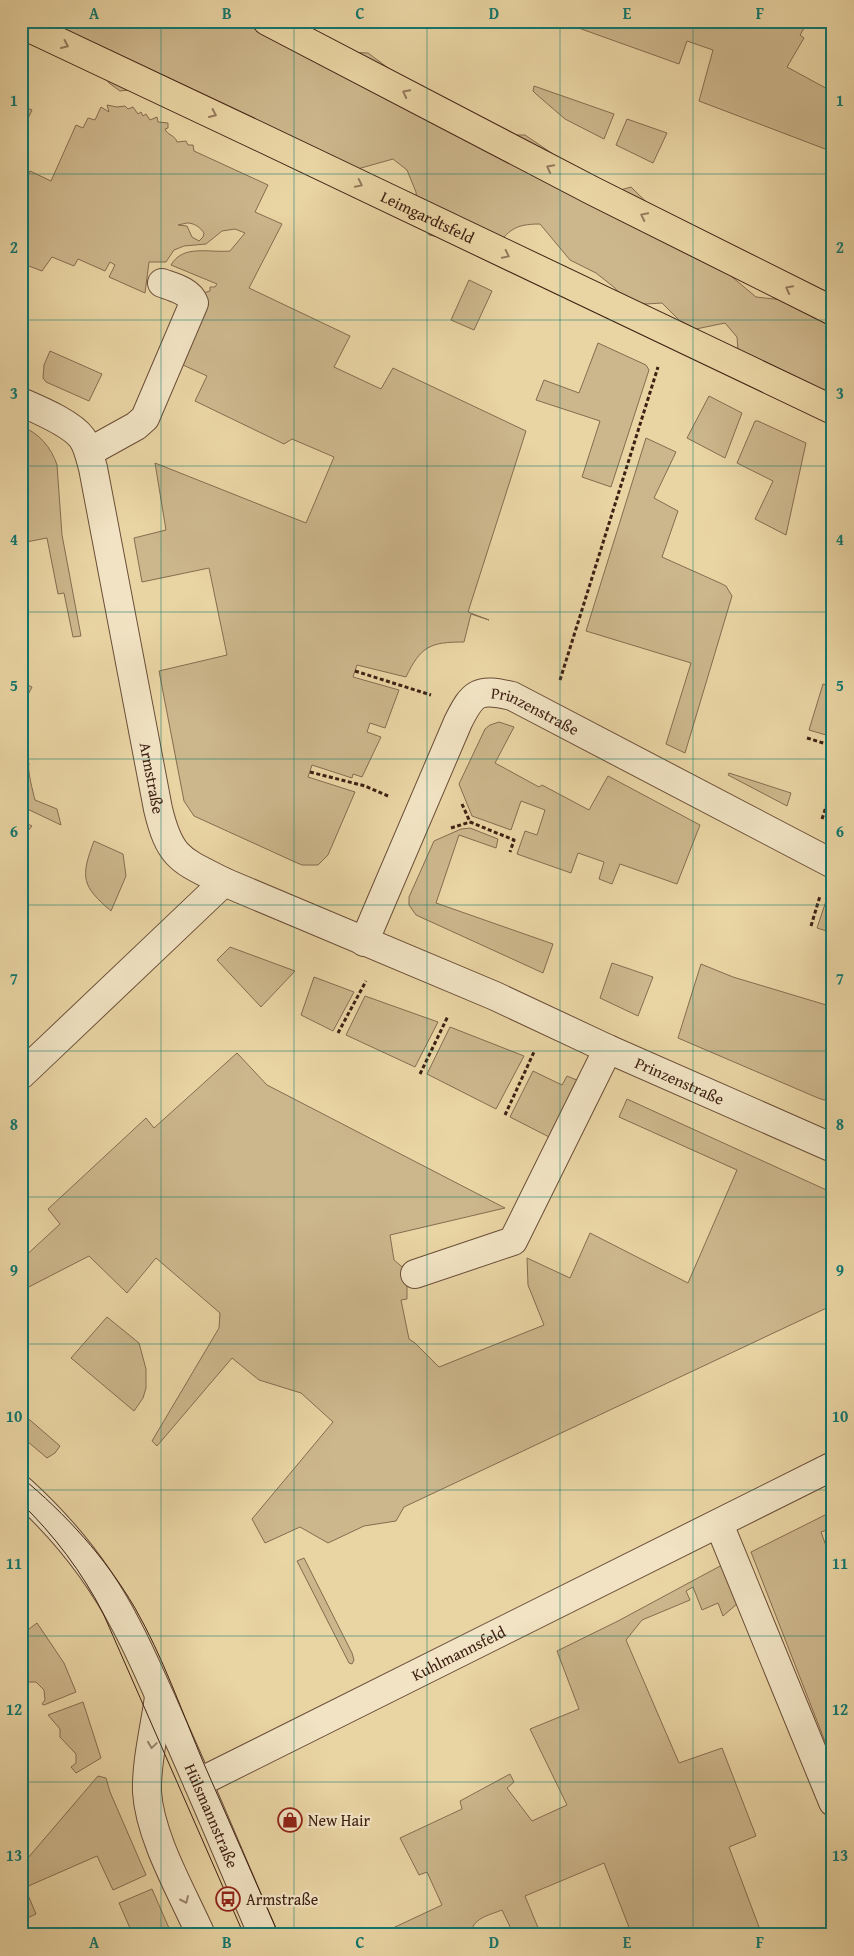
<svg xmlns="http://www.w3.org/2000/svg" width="854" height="1956" viewBox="0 0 854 1956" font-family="'Gentium Book Plus',serif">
	<rect width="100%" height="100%" fill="#e9d4a3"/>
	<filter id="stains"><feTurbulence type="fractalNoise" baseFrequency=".004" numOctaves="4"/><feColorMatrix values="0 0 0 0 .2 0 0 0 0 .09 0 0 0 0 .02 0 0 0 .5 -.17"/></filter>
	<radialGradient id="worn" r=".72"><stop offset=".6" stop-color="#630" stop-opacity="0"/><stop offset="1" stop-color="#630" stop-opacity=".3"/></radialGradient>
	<!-- green -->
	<path fill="#ccb68b" stroke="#866c50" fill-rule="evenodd" d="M21,21H261L346,52L368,53L395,73L509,135H525L553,154L568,173L613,192L631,187L669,224L756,297L820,304L833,325V387L820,394L738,350L737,337L725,323L696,329L679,320L662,303L646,304L625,301L615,288L596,273L570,260L540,224C514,224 510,230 494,248L429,235L417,206L416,192L407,170L393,159L354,170L154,87L120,91L109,83L94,60L66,59L30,44L21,33Z
		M559,21H803L807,23L800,35L804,38L787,67L833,92V152L699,101L713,50L687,41L679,64Z
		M534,86L614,114L604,139L565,119L536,94L533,91Z
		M107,105L117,107L125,106L128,109L133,107L138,114L141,112L143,116L146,114L150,120L157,117L158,122L168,123V128L165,129C167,135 175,135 177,142L186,141L188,145H193L194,151L268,185L255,212L282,224L249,288L350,336L334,367L381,389L393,368L526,431L468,612L489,620L471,614L464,642C430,642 421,646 406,677L357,665L353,677L399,690L385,728L370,723L367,732L381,737L362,777L353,774L352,778L312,765L308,777L355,792L328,855L318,865H302L295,862L194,816L184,801L159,671L227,655L209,568L142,582L134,538L166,530L155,463L306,523L334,457L292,439L284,444L195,401L207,376L183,365L181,361L200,318L203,317V293L210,291V287H215L217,284L171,265C183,244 209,253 230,251L245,233L235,229L222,231L206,244L184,246L174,250L166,262H149L145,293L109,277L115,265L110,262L105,271L78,259L74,266L52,257L42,271L21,263V172L28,175L30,171L51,181L76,125L83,128L88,118L95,120L101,107L109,112ZM187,223C194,223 200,227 204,233L203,237L199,241L192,237L187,226L178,225Z
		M22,106L32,110L21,133V108Z
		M627,119L667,133L653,163L616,145Z
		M469,280L492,291L474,330L451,320Z
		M598,343L646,365L649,370L611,487L582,477L600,421L536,400L544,380L579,393Z
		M50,351L102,374L89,401L46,382L43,378L44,365Z
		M709,396L742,413L725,458L687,438Z
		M755,421H758L806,443L786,535L755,519L773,481L737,463Z
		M21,426C39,433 51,447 57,465L62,535L81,636L73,637L64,593L58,594L47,538L21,543Z
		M646,438L676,452L654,498L678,511L662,557L720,583L726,586L732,596L685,753L666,744L691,663L586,631Z
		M21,682L32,687L21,708Z
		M823,684L833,687V737L809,730Z
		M499,722L514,727L495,763L539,787L542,785L589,810L608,776L700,825L677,884L620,864L612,884L599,879L604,862L578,853L571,873L517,854L525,831L537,835L545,810L521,801L511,830L472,816L459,784L485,729L490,725Z
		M21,757L29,763C27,770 33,792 35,800L57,809L61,825L21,806Z
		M729,773L791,793L787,806L728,775Z
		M21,821L32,826L21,840Z
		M470,828L498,839L496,848L459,835L436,903L553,944L543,973L416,915L409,905V897L434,841L461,829Z
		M94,841L123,854L126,876L111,911C82,886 80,878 94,841Z
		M829,892L833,895V933L817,928Z
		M230,947L295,971L261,1007L217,960Z
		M612,963L653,977L638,1016L600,998Z
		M701,964L733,977L833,1007V1099L824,1100L818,1098L678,1038Z
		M314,977L354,992L333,1031L301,1015Z
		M365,996L438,1022L415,1067L346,1035Z
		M450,1027L524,1056L496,1109L427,1074Z
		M237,1053L267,1085L505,1208L390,1235L394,1260L407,1271V1299L401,1300L409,1339L415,1343L439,1367L544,1325L528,1285L527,1258L570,1278L590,1233L688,1283L737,1170L619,1117L627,1099L833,1193V1305L404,1507L396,1521L364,1526L328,1543L300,1527L265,1543L252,1519L333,1422L301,1393L259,1380L232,1358L157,1446L152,1441L219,1328L220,1313L156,1258L127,1293L89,1256L21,1291V1260L60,1224L48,1209L146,1118L154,1128Z
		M533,1071L562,1085L567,1076L584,1083L551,1138L510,1117Z
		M107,1317L139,1343L146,1369V1388L143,1398L134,1411L71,1358Z
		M23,1414L60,1446L55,1453L47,1458L21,1436Z
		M829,1513L833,1528L821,1532L833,1565V1762L751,1552Z
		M304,1558L352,1653L354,1660L352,1664L349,1663L297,1561Z
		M722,1565L738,1603L723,1616L718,1603L702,1610L693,1587L686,1591L690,1600L642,1620L626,1640L679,1763L722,1748L756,1836L729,1847L762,1935H632L604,1863L525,1896L539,1930L529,1935H514L502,1910C490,1915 471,1918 471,1935H378L442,1905L427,1872L419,1875L400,1838L462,1809L460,1801L510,1774L514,1782L507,1788L532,1821L567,1805L530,1729L579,1709L557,1651L618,1621Z
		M37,1623L64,1663L76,1692L44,1705L42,1704L45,1700L44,1690L36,1682H25L21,1678V1635Z
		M83,1702L101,1758L76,1773L71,1767L76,1763V1754L60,1737V1729L48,1715Z
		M98,1776L106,1778L110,1792L146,1875L113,1890L97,1856L33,1884L25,1888L36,1914L23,1920L30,1935H21V1866Z
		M152,1889L172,1935H133L119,1903Z"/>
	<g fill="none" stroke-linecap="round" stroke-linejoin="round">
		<!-- minor casing -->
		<g stroke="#6a4e38" stroke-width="30">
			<g id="minor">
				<path id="s1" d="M21,402C39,410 71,423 82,438C88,446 90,458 93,468L158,809C170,859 181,860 224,882L495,996L608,1049L833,1148"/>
				<path d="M89,452L136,426L145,418L194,303C190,291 173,287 162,283"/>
				<path id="s2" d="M364,942L458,722C473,692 478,688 512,696L833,864"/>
				<path d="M21,1075L224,882"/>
				<path d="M415,1274L513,1241L608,1049"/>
				<path id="s3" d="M21,1490C64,1529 100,1574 127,1627C145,1661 160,1698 176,1733C206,1800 234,1868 263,1935"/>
				<path d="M719,1524L833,1802"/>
				<path d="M159,1697C155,1727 146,1762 147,1792C150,1838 182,1892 201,1935"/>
				<path id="s4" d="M198,1783L833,1466"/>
			</g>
		</g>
		<!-- major casing -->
		<g stroke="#3f2114" stroke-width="30">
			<g id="major">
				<path d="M267,21L593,191L833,311"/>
				<path id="s5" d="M21,24L254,134L833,410"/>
			</g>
		</g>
		<!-- path -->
		<path stroke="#3f2114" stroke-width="3" stroke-dasharray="4 2.5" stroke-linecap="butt" d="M355,671L431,695
			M826,677L833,679
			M560,680L658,367
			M807,738L833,746
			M310,772L365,786L388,796
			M462,804L470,822L514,840L510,852
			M822,819L833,786
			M451,828L470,822
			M811,926L820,896
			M338,1033L366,981
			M420,1074L448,1016
			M505,1115L534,1052"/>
		<!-- minor -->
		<use href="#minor" stroke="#f1e3c3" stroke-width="28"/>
		<!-- major -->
		<use href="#major" stroke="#e9d4a3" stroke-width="28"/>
		<!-- tram -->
		<path stroke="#3f2114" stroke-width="1" d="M21,1477C66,1514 105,1557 135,1608C163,1657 182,1712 204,1764C229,1821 254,1878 279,1935
			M21,1503C54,1535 82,1572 103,1613L244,1935"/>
	</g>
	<!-- one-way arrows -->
	<defs><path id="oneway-chevron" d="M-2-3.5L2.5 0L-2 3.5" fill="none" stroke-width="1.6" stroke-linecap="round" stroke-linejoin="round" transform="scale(1.25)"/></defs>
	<g stroke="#947a5c">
		<use href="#oneway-chevron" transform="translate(65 45) rotate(25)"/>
		<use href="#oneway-chevron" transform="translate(406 93) rotate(-153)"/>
		<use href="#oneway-chevron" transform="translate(213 114) rotate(25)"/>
		<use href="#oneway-chevron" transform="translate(550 168) rotate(-152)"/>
		<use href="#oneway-chevron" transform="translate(359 184) rotate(26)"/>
		<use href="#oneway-chevron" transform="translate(644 216) rotate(-154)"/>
		<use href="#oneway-chevron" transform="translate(506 255) rotate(26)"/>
		<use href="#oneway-chevron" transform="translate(789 289) rotate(-153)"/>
	</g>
	<g stroke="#98826c">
		<use href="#oneway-chevron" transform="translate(152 1745) rotate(98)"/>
		<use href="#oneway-chevron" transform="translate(185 1900) rotate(66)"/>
	</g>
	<!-- grid -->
	<path fill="none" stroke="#0f766e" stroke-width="1" stroke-opacity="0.55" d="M161,21V1935M294,21V1935M427,21V1935M560,21V1935M693,21V1935M21,174H833M21,320H833M21,466H833M21,612H833M21,759H833M21,905H833M21,1051H833M21,1197H833M21,1344H833M21,1490H833M21,1636H833M21,1782H833"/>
	<!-- icons -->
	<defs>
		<g id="shop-ring" transform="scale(1.25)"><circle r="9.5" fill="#f1e3c3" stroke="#8f2418" stroke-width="1.5"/><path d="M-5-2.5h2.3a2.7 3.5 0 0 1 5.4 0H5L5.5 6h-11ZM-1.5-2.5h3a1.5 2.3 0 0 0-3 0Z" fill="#8f2418"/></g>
		<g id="bus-ring" transform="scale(1.25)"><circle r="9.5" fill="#f1e3c3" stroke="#8f2418" stroke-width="1.5"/><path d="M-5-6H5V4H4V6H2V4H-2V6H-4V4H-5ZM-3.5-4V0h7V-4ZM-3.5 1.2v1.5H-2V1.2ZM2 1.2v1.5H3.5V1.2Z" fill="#8f2418"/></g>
	</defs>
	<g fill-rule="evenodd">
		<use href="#shop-ring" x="290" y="1820"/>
		<use href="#bus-ring" x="228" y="1899"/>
	</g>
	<g text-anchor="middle" stroke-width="4.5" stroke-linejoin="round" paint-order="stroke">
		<!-- street labels -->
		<g font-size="16" fill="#3f2114" stroke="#f1e3c3">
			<text dy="6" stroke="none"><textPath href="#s5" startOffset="450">Leimgardtsfeld</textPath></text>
			<text dy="6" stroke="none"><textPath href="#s2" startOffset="335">Prinzenstraße</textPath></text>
			<text dy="6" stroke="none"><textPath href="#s1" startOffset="419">Armstraße</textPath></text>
			<text dy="6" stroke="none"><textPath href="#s1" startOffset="1052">Prinzenstraße</textPath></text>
			<text dy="6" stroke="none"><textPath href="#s4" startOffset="291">Kuhlmannsfeld</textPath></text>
			<text dy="6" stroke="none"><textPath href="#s3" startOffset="381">Hülsmannstraße</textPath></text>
		</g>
		<!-- poi labels -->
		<g font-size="16" fill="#3f2114" stroke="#f1e3c3" text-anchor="start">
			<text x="308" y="1826">New Hair</text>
			<text x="246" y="1905">Armstraße</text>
		</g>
	</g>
	<!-- margin -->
	<rect width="854" height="1956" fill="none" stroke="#e9d4a3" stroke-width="55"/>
	<rect x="28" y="28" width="798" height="1900" fill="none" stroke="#0f766e" stroke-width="2"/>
	<g font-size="16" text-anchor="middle" font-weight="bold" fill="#0f766e">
		<text x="94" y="19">A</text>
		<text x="227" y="19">B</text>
		<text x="360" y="19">C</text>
		<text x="494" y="19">D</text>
		<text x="627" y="19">E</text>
		<text x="760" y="19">F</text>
		<text x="14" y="106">1</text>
		<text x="840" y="106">1</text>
		<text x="14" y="253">2</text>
		<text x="840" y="253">2</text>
		<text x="14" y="399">3</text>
		<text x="840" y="399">3</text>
		<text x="14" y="545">4</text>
		<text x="840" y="545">4</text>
		<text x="14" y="691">5</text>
		<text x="840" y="691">5</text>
		<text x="14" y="837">6</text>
		<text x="840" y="837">6</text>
		<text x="14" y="984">7</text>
		<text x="840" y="984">7</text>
		<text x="14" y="1130">8</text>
		<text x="840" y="1130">8</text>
		<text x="14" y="1276">9</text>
		<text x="840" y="1276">9</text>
		<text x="14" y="1422">10</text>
		<text x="840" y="1422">10</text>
		<text x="14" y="1569">11</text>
		<text x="840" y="1569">11</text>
		<text x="14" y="1715">12</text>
		<text x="840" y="1715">12</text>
		<text x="14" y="1861">13</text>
		<text x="840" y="1861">13</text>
		<text x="94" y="1948">A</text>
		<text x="227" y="1948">B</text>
		<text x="360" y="1948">C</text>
		<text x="494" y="1948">D</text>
		<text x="627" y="1948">E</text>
		<text x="760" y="1948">F</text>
	</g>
	<rect width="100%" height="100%" filter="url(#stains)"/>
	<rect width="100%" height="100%" fill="url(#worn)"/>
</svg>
